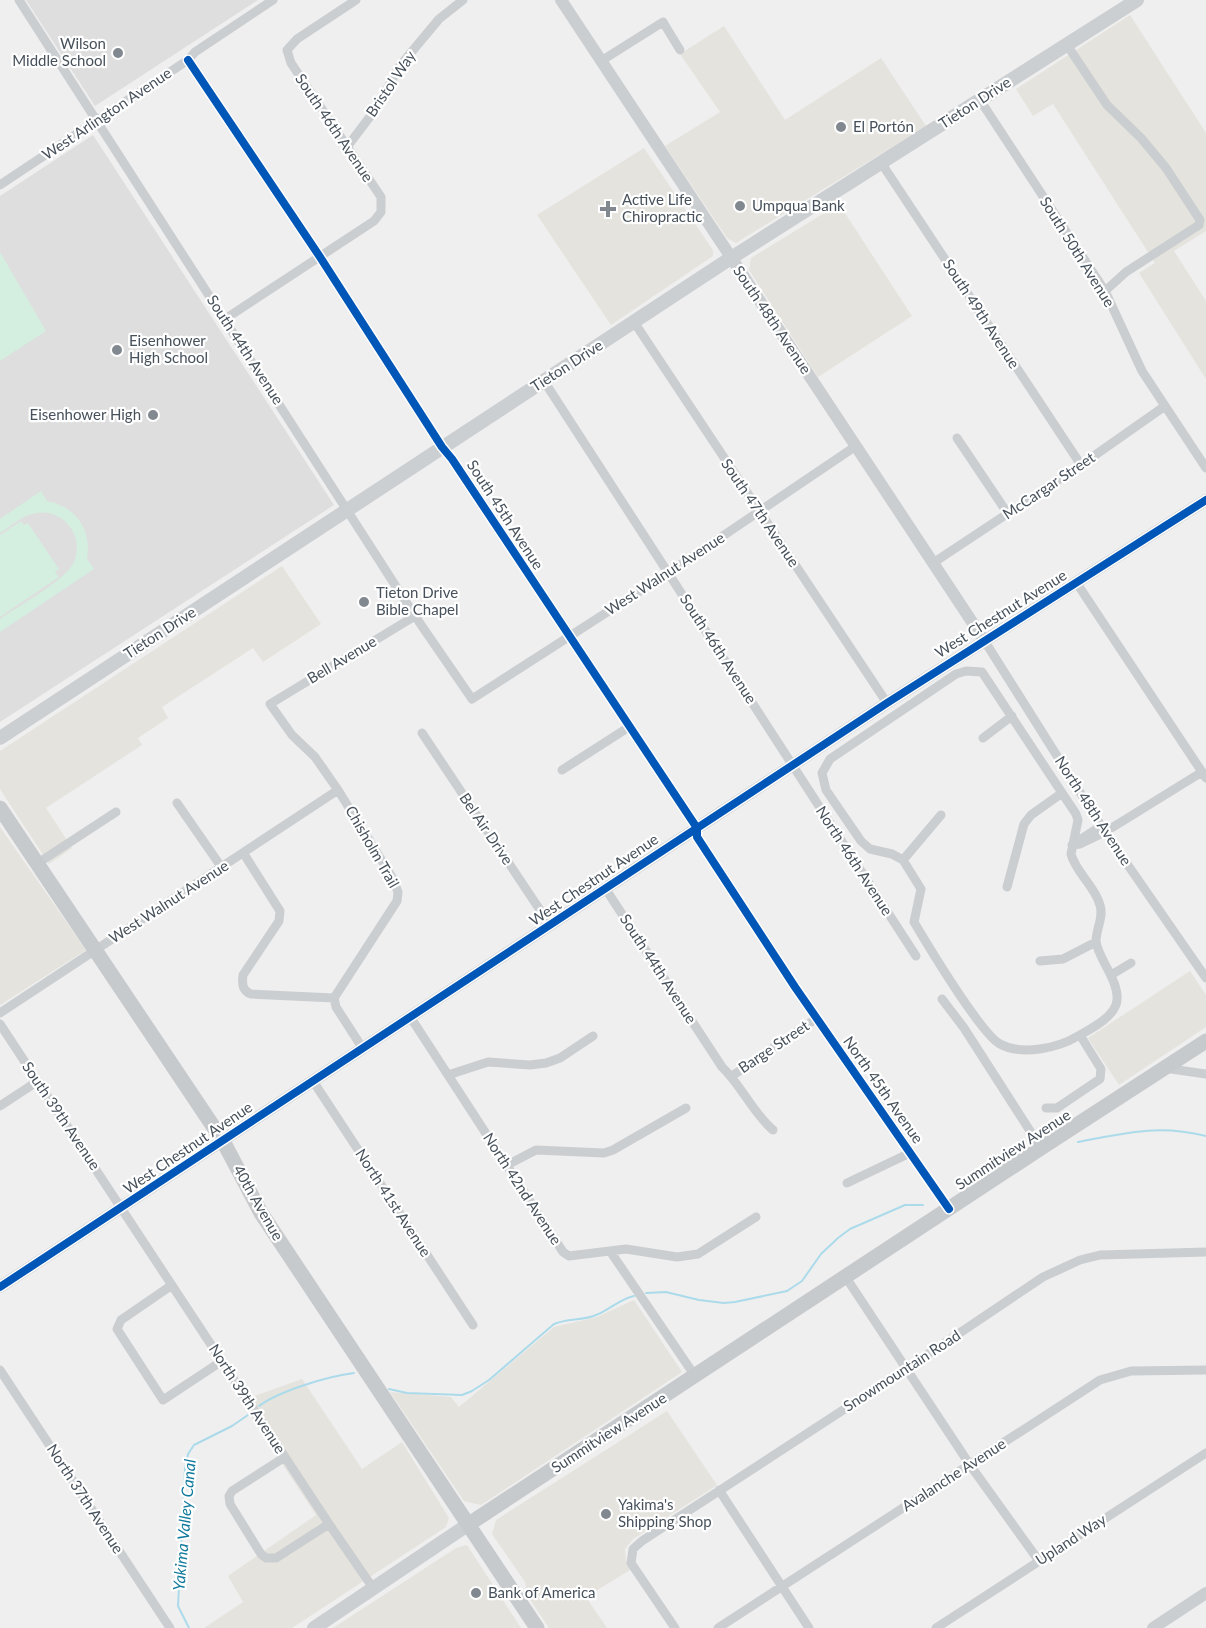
<svg xmlns="http://www.w3.org/2000/svg" width="1206" height="1628" viewBox="0 0 1206 1628" font-family="Lato,sans-serif">
	<rect width="100%" height="100%" fill="#f0efef"/>
	<!-- commercial -->
	<path fill="#e4e3dd" d="M1130,15L1206,133V231L1174,251L1206,301V379L1139,273L1155,263L1053,104L1033,116L1016,89Z
		M724,26L785,120L881,58L926,126L736,243L727,238L665,146L720,112L680,54Z
		M644,148L713,250V256L611,325L537,215Z
		M839,204L912,316L818,377L749,270L751,258Z
		M282,566L321,624L263,662L253,648L162,707L168,718L138,738L142,745L46,808L72,848L49,864L0,789V751Z
		M0,827L86,950L0,1005Z
		M1190,971L1206,995V1027L1119,1085L1088,1038Z
		M634,1300L682,1372L481,1505L464,1501L390,1392L451,1397L459,1407L554,1327L597,1317Z
		M302,1379L362,1469L402,1442L449,1518L446,1527L292,1628H204L243,1602L228,1576L316,1515L241,1401Z
		M667,1411L717,1485L633,1539L625,1549L626,1561L630,1570L586,1597L607,1628H549L527,1595L525,1582L492,1534L496,1520Z
		M467,1545L521,1628H333L456,1548Z"/>
	<!-- education -->
	<path fill="#dededf" d="M26,0H258L95,106Z
		M93,135L334,505L0,722V196Z"/>
	<!-- green -->
	<path fill="#d4eedf" d="M0,252L46,331L0,361Z
		M41,491L47,501C76,507 92,529 87,559L94,569L0,632V619C17,607 61,582 71,567C88,541 66,508 36,513C23,515 11,526 0,533V519Z
		M21,521L24,525L28,523L59,569L55,572L59,577L0,617V535Z"/>
	<g fill="none" stroke-linecap="round" stroke-linejoin="round">
		<!-- stream -->
		<path stroke="#abdbea" stroke-width="2" d="M1078,1142C1125,1133 1158,1124 1206,1136
			M646,1293L666,1292L699,1300L724,1303L735,1302L787,1291L802,1281L821,1254L838,1238L850,1229L905,1205H923
			M389,1389L407,1393L462,1395L472,1391L489,1380L554,1324C568,1318 582,1321 596,1315C610,1310 619,1299 634,1296
			M259,1406C279,1391 329,1376 354,1373
			M189,1628L178,1606L185,1469L188,1454L194,1445L232,1426L248,1415"/>
		<!-- minor -->
		<path stroke="#cbced0" stroke-width="9" d="M19,0L415,616L472,699L668,573L856,446
			M1067,45L1107,105L1141,138L1166,168L1200,220L1199,225L1126,272L1105,291
			M188,60L320,257L442,447L452,459L697,828V837L795,987L949,1209
			M601,61L663,22L680,50
			M980,100L1105,291L1142,371L1206,468
			M347,147L378,106L399,67L439,19L463,0
			M882,164L1081,465
			M0,185L188,60L195,52L273,0
			M225,319L374,221L381,212V197L291,63L287,50L297,39L356,0
			M634,322L887,703
			M544,381L916,956
			M957,438L1008,514
			M933,563L1081,465L1165,406
			M1076,582L1206,778
			M984,640L1105,832L1206,978
			M966,671L982,672L1076,814L1078,820L1071,854C1076,873 1095,886 1100,905C1104,917 1096,929 1096,941C1097,957 1119,980 1117,1000C1116,1016 1091,1029 1078,1036C1058,1048 1022,1056 1000,1044C981,1034 927,944 914,922L921,889L903,860L892,854L870,849L861,841L826,790L822,773L830,759L956,674Z
			M422,733L550,925
			M983,738L1012,716
			M562,770L629,727
			M177,803L222,868
			M1101,826L1072,845L1080,844L1105,832L1202,772
			M244,854L280,911L279,921L243,975C242,983 242,991 251,994L334,998
			M903,860L941,815
			M38,863L116,812
			M1007,887L1024,824L1031,815L1062,793
			M605,888L722,1067C742,1086 752,1112 773,1130
			M1040,961L1063,959L1096,942
			M1111,975L1131,963
			M334,998L397,901L398,892L392,877L338,790L315,757L292,735L270,704L415,616
			M334,998L336,1007L363,1049
			M942,999L964,1028L1041,1148
			M0,1013L338,790
			M411,1018L563,1252L569,1256L626,1249L677,1257L698,1254L756,1217
			M0,1024L329,1524L373,1588
			M1164,1068L1206,1074
			M448,1075L488,1062L530,1065L546,1063L560,1058L593,1036
			M732,1076L817,1018
			M313,1081L473,1325
			M0,1106L38,1081
			M1046,1108H1057L1100,1079L1101,1069L1080,1035
			M507,1165L536,1150L604,1153L613,1150L686,1108
			M847,1183L910,1153
			M610,1251L695,1376
			M845,1276L970,1465L1039,1561
			M172,1285L121,1320L117,1329L163,1400L222,1361
			M0,1370L170,1628
			M285,1457L232,1491L229,1496L230,1504L261,1554L266,1558H276L329,1524
			M719,1490L809,1628
			M675,1628L631,1563L633,1549L642,1541L906,1369L1043,1277L1080,1260L1100,1255L1206,1252
			M718,1628L1100,1380L1131,1371L1206,1370
			M936,1628L1206,1453"/>
		<!-- tertiary -->
		<path stroke="#cbced0" stroke-width="12" d="M561,0L984,640
			M0,1287L887,703L1206,500
			M1153,1628L1206,1593"/>
		<!-- secondary -->
		<path stroke="#cccfd2" stroke-width="14" d="M0,738L731,258L1137,0
			M314,1628L469,1524"/>
		<!-- primary -->
		<path stroke="#c7cacd" stroke-width="15" d="M0,808L223,1141L261,1213L537,1628
			M469,1524L1041,1148L1206,1041"/>
		<!-- cycleway casing -->
		<g stroke="#fff" stroke-width="11">
			<path id="cycleway" d="M188,60L320,257L442,447L452,459L697,828V837L795,987L949,1209
				M0,1287L887,703L1206,500"/>
		</g>
		<!-- cycleway -->
		<use href="#cycleway" stroke="#0057b8" stroke-width="8"/>
	</g>
	<!-- markers -->
	<g fill="#82888f" stroke="#fff" stroke-width="2">
		<circle cx="118" cy="53" r="6"/>
		<circle cx="841" cy="127" r="6"/>
		<circle cx="740" cy="206" r="6"/>
		<path d="M605 200h6v6h6v6h-6v6h-6v-6h-6v-6h6z"/>
		<circle cx="117" cy="350" r="6"/>
		<circle cx="153" cy="415" r="6"/>
		<circle cx="364" cy="602" r="6"/>
		<circle cx="606" cy="1514" r="6"/>
		<circle cx="476" cy="1593" r="6"/>
	</g>
	<g text-anchor="middle" stroke-width="4.5" stroke-linejoin="round" paint-order="stroke">
		<!-- poi labels -->
		<g font-size="15" fill="#47515b" stroke="#fff" text-anchor="start">
			<text x="106" y="49" text-anchor="end">Wilson<tspan x="106" dy="17">Middle School</tspan></text>
			<text x="853" y="132">El Portón</text>
			<text x="622" y="205">Active Life<tspan x="622" dy="17">Chiropractic</tspan></text>
			<text x="752" y="211">Umpqua Bank</text>
			<text x="129" y="346">Eisenhower<tspan x="129" dy="17">High School</tspan></text>
			<text x="141" y="420" text-anchor="end">Eisenhower High</text>
			<text x="376" y="598">Tieton Drive<tspan x="376" dy="17">Bible Chapel</tspan></text>
			<text x="618" y="1510">Yakima's<tspan x="618" dy="17">Shipping Shop</tspan></text>
			<text x="488" y="1598">Bank of America</text>
		</g>
		<!-- street labels -->
		<g font-size="15" fill="#47515b" stroke="#fff">
			<text transform="translate(391 84) rotate(-56)" y="5">Bristol Way</text>
			<text transform="translate(975 103) rotate(-33)" y="5">Tieton Drive</text>
			<text transform="translate(107 114) rotate(-34)" y="5">West Arlington Avenue</text>
			<text transform="translate(334 128) rotate(56)" y="5">South 46th Avenue</text>
			<text transform="translate(1077 252) rotate(58)" y="5">South 50th Avenue</text>
			<text transform="translate(981 314) rotate(57)" y="5">South 49th Avenue</text>
			<text transform="translate(772 320) rotate(56)" y="5">South 48th Avenue</text>
			<text transform="translate(245 350) rotate(57)" y="5">South 44th Avenue</text>
			<text transform="translate(567 366) rotate(-33)" y="5">Tieton Drive</text>
			<text transform="translate(1049 486) rotate(-34)" y="5">McCargar Street</text>
			<text transform="translate(760 513) rotate(56)" y="5">South 47th Avenue</text>
			<text transform="translate(505 515) rotate(57)" y="5">South 45th Avenue</text>
			<text transform="translate(665 574) rotate(-33)" y="5">West Walnut Avenue</text>
			<text transform="translate(1001 614) rotate(-32)" y="5">West Chestnut Avenue</text>
			<text transform="translate(160 633) rotate(-33)" y="5">Tieton Drive</text>
			<text transform="translate(718 649) rotate(57)" y="5">South 46th Avenue</text>
			<text transform="translate(342 660) rotate(-31)" y="5">Bell Avenue</text>
			<text transform="translate(1093 811) rotate(57)" y="5">North 48th Avenue</text>
			<text transform="translate(486 829) rotate(56)" y="5">Bel Air Drive</text>
			<text transform="translate(372 847) rotate(60)" y="5">Chisholm Trail</text>
			<text transform="translate(854 861) rotate(57)" y="5">North 46th Avenue</text>
			<text transform="translate(594 880) rotate(-34)" y="5">West Chestnut Avenue</text>
			<text transform="translate(169 902) rotate(-33)" y="5">West Walnut Avenue</text>
			<text transform="translate(658 969) rotate(57)" y="5">South 44th Avenue</text>
			<text transform="translate(774 1047) rotate(-34)" y="5">Barge Street</text>
			<text transform="translate(883 1090) rotate(55)" y="5">North 45th Avenue</text>
			<text transform="translate(61 1116) rotate(56)" y="5">South 39th Avenue</text>
			<text transform="translate(188 1148) rotate(-34)" y="5">West Chestnut Avenue</text>
			<text transform="translate(1013 1150) rotate(-33)" y="5">Summitview Avenue</text>
			<text transform="translate(522 1189) rotate(57)" y="5">North 42nd Avenue</text>
			<text transform="translate(258 1203) rotate(60)" y="5">40th Avenue</text>
			<text transform="translate(393 1203) rotate(57)" y="5">North 41st Avenue</text>
			<text transform="translate(902 1371) rotate(-33)" y="5">Snowmountain Road</text>
			<text transform="translate(247 1399) rotate(57)" y="5">North 39th Avenue</text>
			<text transform="translate(609 1433) rotate(-33)" y="5">Summitview Avenue</text>
			<text transform="translate(954 1475) rotate(-33)" y="5">Avalanche Avenue</text>
			<text transform="translate(85 1499) rotate(57)" y="5">North 37th Avenue</text>
			<text transform="translate(1071 1540) rotate(-33)" y="5">Upland Way</text>
		</g>
		<!-- water labels -->
		<g font-size="16" font-style="italic" fill="#127b9d" stroke="#fff">
			<text transform="translate(184 1525) rotate(-85)" y="6">Yakima Valley Canal</text>
		</g>
	</g>
</svg>
